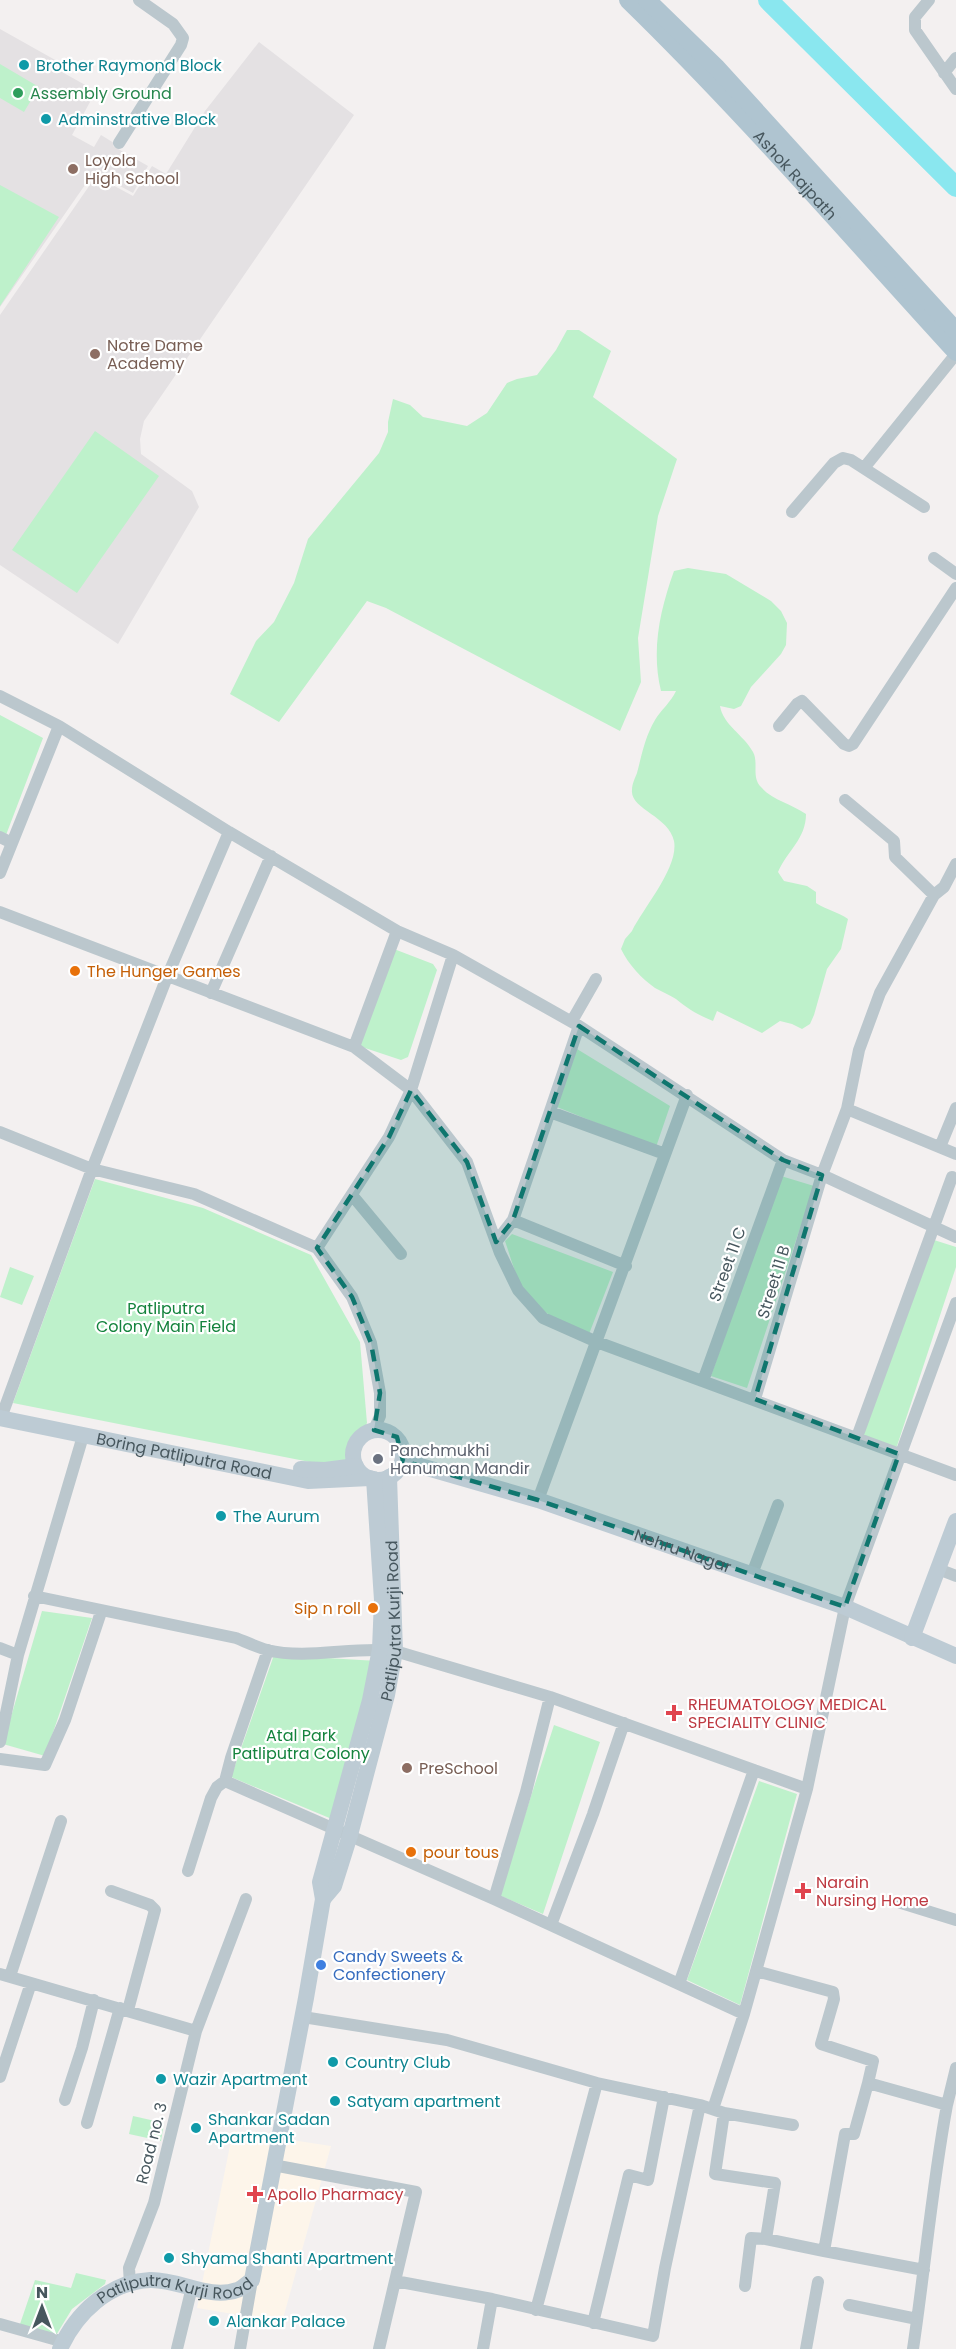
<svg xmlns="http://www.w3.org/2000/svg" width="956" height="2349" viewBox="0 0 956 2349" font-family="Poppins,sans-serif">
	<rect width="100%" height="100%" fill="#f3f0f0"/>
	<!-- commercial -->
	<path fill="#fdf5ea" d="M233,2131L331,2146L282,2322L197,2308Z"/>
	<!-- education -->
	<path fill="#e4e1e3" d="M0,29L57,61L53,67L96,91L72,135L94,147L101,135L114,143L113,146L148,166L133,193L94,172L0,307Z
		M259,42L354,115L144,421L140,439L141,454L192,491L199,507L118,644L0,565V315L96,176L133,196L152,166L166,174L205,111Z"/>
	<!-- green -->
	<path fill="#bef1cb" d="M0,64L39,87L24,112L0,98Z
		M0,185L59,217L0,306Z
		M567,330H579L611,351L593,397L677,459L658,516L638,638L641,682L620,731L386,608L367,601L279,722L230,694L256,641L274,622L294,583L308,539L379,453L388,432V422L393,399L410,405L423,417L467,426L487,413L507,383L517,379L537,375L556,350Z
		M95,431L159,476L77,593L12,550Z
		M688,568L726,574L771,601L781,611L787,623L786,645L781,654L751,687L741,706L734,709L720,706C723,725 744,735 753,752C759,763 751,777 761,787C772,800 792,804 806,814C806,839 787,851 778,872L784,881L807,886L816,892V903C827,910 838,912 848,919L841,949L827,969L814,1015L810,1024L802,1029L792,1024L780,1021L762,1033L717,1011L713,1021C698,1015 688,1009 676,999C670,995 662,992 655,988C642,979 628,964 621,949L625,939L632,931C644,907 679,867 674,841C669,816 630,809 632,790C632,784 635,778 637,773C642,754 645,737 655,720C661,710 671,702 676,691H661C651,650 660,610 674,571Z
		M0,715L43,738L6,835L0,832Z
		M394,949L433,964L437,970L408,1057L401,1060L359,1046Z
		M577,1049L670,1106L656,1147L557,1107Z
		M781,1176L814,1186L747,1388L711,1376Z
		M95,1179L203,1208L311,1255L360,1342L367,1423L356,1443V1459L320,1464L13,1403Z
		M512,1234L613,1272L589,1334C566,1325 532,1310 521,1286C514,1271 510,1255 505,1241Z
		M934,1240L956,1247V1267L896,1449L861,1435Z
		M10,1267L34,1276L22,1305L0,1297Z
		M42,1611L92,1618L45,1756L3,1744Z
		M274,1655L378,1661L339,1822L231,1777Z
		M554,1725L600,1742L543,1914L499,1895Z
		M759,1781L797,1794L740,2005L687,1980Z
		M133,2116L164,2123L161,2141L129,2134Z
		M76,2273L106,2280L105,2284L72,2309L55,2337L19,2327L35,2280L71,2288Z"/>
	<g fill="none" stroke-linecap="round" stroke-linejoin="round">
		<!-- river -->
		<path stroke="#8ae7ef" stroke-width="20" d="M768,0L956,187"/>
		<!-- street -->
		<path stroke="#bbc7cd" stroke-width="12" d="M929,0L915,17V30L956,89
			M944,73L956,58
			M119,143L181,45L183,38L173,24L139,0
			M864,468L956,354
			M792,512L834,463L843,458L851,460L924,507
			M934,558L956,574
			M0,696L59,726L229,832L397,931L453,955L579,1026L783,1160L822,1175L956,1237
			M779,726L797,704L802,701L844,744L849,746L853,744L956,588
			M845,800L894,841L895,857L934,895
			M0,837L12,843
			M0,873L59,726
			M0,912L354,1047L411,1090L467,1162L500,1253L518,1290L543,1318L597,1342L956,1475
			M211,993L271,856
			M572,1021L596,979
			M354,1047L397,931
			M847,1109L956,1154
			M550,1112L665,1154
			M0,1132L92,1169L194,1194L317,1248L352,1297L371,1343L380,1393V1416L374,1430
			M940,1147L956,1108
			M352,1195L401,1254
			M513,1220L626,1266
			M496,1242L513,1220L579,1026
			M317,1248L389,1137L411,1090L453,955
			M703,1381L783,1160
			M755,1399L822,1175L847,1109L859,1050L880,993L934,895L944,887L956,864
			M1,1418L92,1169L167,977L229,832
			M857,1437L952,1177
			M538,1500L687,1095
			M938,1569L956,1576
			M752,1574L778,1505
			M34,1596L236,1638C246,1642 257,1647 267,1650C308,1660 353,1646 395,1651L550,1697L807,1789
			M0,1648L18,1655
			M0,1742L18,1655L83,1436
			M0,1759L45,1765L65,1720L101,1612
			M225,1781L494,1899L744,2014
			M188,1871L211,1798L217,1787L225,1781L231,1758L268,1650
			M111,1891L150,1905L155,1910L128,2010
			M494,1899L526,1792L550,1697
			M898,1902L956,1920
			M551,1925L593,1814L624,1723
			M756,1971L833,1992L834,1999L821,2044L873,2061L868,2083
			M0,1974L196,2031L154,2203L129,2268L130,2284
			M10,1976L61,1821
			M679,1984L754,1770
			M303,2017L447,2040L597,2083L700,2105L724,2113L793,2125
			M196,2031L246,1899
			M0,2077L31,1983
			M65,2100L82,2048L94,2000
			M947,2105L956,2068
			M713,2109L744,2014L807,1789L845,1607L956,1303
			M724,2113L715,2174L775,2183L766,2239L824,2251
			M87,2123L120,2008
			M273,2165L416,2192L379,2349
			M395,2281L492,2299L653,2336L665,2268L700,2105
			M745,2286L751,2238L766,2239
			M849,2305L917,2319
			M536,2310L597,2083
			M593,2323L629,2175L648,2180L664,2097
			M0,2324L64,2342
			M177,2349L192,2287
			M240,2349L252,2280
			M483,2349L492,2299
			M806,2349L818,2282
			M913,2349C925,2268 932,2186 947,2105L868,2083L854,2134H845L824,2251L924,2270"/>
		<!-- secondary -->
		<g stroke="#bdcbd4" stroke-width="16">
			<path id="s1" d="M0,1418L308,1481L370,1478"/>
			<circle cx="378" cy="1455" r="25"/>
			<path id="s2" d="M403,1461L538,1500L845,1607L956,1656"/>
			<path d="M301,1469L325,1470L356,1466"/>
			<path d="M912,1638L956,1521"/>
			<path id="s3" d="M323,1899L334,1886L350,1835L387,1695L395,1651L389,1477"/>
			<path id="s4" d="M60,2349C76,2313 109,2282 150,2280C179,2279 209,2300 237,2290C242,2289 247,2283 252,2280L306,1998L323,1899L320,1882L370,1700L380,1649L382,1600L374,1479"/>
		</g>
		<!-- primary -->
		<g stroke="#afc4d0" stroke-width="18">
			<path id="s5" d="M628,0C743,112 848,234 956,352"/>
			<path d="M647,0L717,68L956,331"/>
		</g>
	</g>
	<!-- marked area -->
	<path fill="#0f766e" fill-opacity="0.2" stroke="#0f766e" stroke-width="4.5" stroke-dasharray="12 8" stroke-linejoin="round" d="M579,1026L783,1160L822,1175L755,1399L899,1454L845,1607L538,1500L403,1461L397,1437L374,1430L380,1393L371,1343L352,1297L317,1248L389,1137L411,1090L467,1162L496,1242L513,1220Z"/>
	<!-- markers -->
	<g fill="#0f9aa8" stroke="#fff" stroke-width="2">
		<circle cx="24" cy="65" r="6"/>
		<circle cx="46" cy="119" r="6"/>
		<circle cx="221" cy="1516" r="6"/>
		<circle cx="333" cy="2062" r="6"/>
		<circle cx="161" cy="2079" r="6"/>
		<circle cx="335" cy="2101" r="6"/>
		<circle cx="196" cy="2128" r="6"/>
		<circle cx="169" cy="2258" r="6"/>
		<circle cx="214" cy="2321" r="6"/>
	</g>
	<circle fill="#2e9e5b" stroke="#fff" stroke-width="2" cx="18" cy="93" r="6"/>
	<g fill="#8d6e63" stroke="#fff" stroke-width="2">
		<circle cx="73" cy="169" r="6"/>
		<circle cx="95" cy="354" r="6"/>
		<circle cx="407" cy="1768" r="6"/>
	</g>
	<g fill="#e8710a" stroke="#fff" stroke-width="2">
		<circle cx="75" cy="971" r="6"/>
		<circle cx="373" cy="1608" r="6"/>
		<circle cx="411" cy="1852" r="6"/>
	</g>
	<circle fill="#6b7280" stroke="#fff" stroke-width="2" cx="378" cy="1459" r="6"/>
	<g fill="#e0444e" stroke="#fff" stroke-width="2">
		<path d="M671 1704h6v6h6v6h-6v6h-6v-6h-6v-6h6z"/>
		<path d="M800 1882h6v6h6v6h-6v6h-6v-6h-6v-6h6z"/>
		<path d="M252 2185h6v6h6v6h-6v6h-6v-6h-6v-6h6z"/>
	</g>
	<circle fill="#3f7fe0" stroke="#fff" stroke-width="2" cx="321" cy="1965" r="6"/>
	<g text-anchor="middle" stroke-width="4.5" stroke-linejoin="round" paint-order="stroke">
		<!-- culture labels -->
		<g font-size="16" fill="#0d838f" stroke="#fff" text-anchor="start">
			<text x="36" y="71">Brother Raymond Block</text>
			<text x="58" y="125">Adminstrative Block</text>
			<text x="233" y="1522">The Aurum</text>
			<text x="345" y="2068">Country Club</text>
			<text x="173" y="2085">Wazir Apartment</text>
			<text x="347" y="2107">Satyam apartment</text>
			<text x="208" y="2125">Shankar Sadan<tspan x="208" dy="18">Apartment</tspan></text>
			<text x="181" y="2264">Shyama Shanti Apartment</text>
			<text x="226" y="2327">Alankar Palace</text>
		</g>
		<!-- leisure labels -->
		<g font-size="16" fill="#27864d" stroke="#fff" text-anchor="start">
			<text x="30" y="99">Assembly Ground</text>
		</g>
		<!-- education labels -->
		<g font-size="16" fill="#785e54" stroke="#fff" text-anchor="start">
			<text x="85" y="166">Loyola<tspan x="85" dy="18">High School</tspan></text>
			<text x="107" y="351">Notre Dame<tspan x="107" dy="18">Academy</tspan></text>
			<text x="419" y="1774">PreSchool</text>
		</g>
		<!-- street labels -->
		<g font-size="16" fill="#47575e" stroke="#fff">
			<text dy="6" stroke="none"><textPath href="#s5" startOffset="242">Ashok Rajpath</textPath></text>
			<text transform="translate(727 1264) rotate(-70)" y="6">Street 11 C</text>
			<text transform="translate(773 1282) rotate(-73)" y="6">Street 11 B</text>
			<text dy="6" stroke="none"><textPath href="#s1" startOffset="188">Boring Patliputra Road</textPath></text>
			<text dy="6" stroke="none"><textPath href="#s2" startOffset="294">Nehru Nagar</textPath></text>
			<text dy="6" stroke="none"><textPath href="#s3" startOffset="290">Patliputra Kurji Road</textPath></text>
			<text transform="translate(151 2143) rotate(-76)" y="6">Road no. 3</text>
			<text dy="6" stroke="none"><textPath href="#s4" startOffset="144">Patliputra Kurji Road</textPath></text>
		</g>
		<!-- food labels -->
		<g font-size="16" fill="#c56008" stroke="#fff" text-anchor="start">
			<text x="87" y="977">The Hunger Games</text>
			<text x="361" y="1614" text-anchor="end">Sip n roll</text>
			<text x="423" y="1858">pour tous</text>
		</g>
		<!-- park labels -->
		<g font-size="16" fill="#14833d" stroke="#fff">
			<text x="166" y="1314">Patliputra<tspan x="166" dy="18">Colony Main Field</tspan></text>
			<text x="301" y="1741">Atal Park<tspan x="301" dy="18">Patliputra Colony</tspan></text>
		</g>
		<!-- worship labels -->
		<g font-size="16" fill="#5b616d" stroke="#fff" text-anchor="start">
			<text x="390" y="1456">Panchmukhi<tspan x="390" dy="18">Hanuman Mandir</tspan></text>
		</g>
		<!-- health labels -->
		<g font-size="16" fill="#be3a42" stroke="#fff" text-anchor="start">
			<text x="688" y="1710">RHEUMATOLOGY MEDICAL<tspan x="688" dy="18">SPECIALITY CLINIC</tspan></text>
			<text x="816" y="1888">Narain<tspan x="816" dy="18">Nursing Home</tspan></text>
			<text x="267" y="2200">Apollo Pharmacy</text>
		</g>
		<!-- shop labels -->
		<g font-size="16" fill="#366cbe" stroke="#fff" text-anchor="start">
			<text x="333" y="1962">Candy Sweets &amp;<tspan x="333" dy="18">Confectionery</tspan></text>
		</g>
	</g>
	<!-- north arrow -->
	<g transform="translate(42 2307)" stroke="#ffffff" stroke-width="4.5" paint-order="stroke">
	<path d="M0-4.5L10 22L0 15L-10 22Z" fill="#47575e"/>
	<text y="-9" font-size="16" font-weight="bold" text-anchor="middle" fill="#47575e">N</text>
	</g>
</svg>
